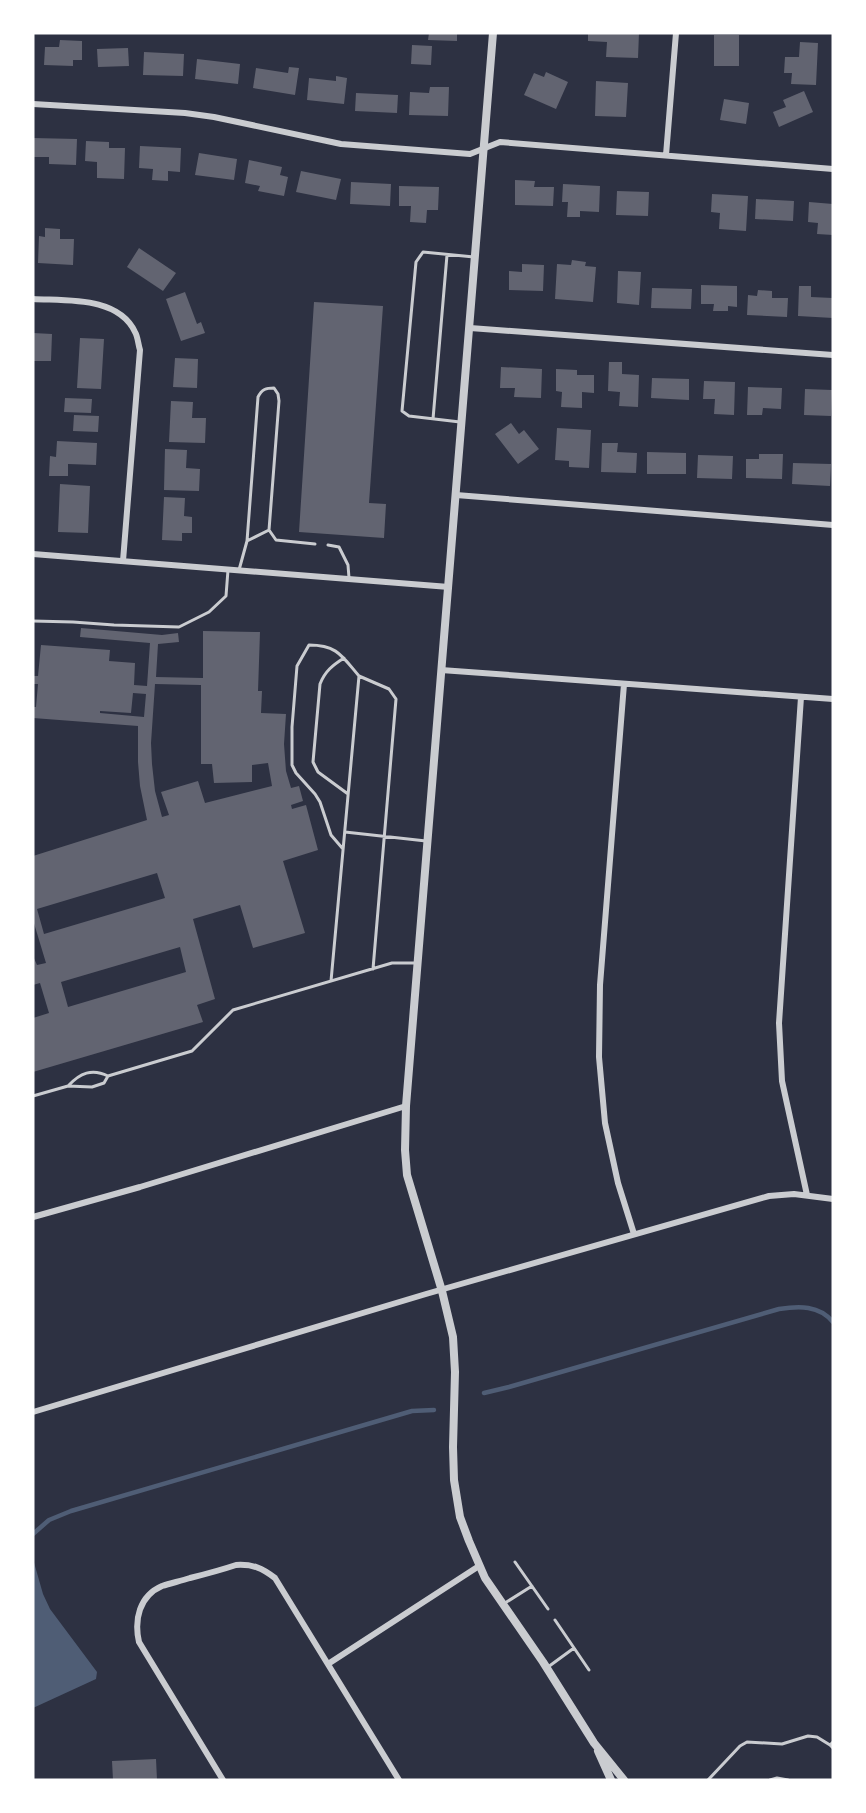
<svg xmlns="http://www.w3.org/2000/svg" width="866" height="1813" viewBox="0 0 866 1813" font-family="Inter,sans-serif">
	<rect width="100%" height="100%" fill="#2d3142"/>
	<!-- water -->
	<path fill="#4f5d75" d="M33,1559L43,1594L50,1609L97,1672L96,1679L33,1708Z"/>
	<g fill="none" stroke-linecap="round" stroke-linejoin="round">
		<!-- stream -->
		<path stroke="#4f5d75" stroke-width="4.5" d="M484,1393L509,1387L779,1309C799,1306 819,1305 833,1322
			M33,1534L49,1520L71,1511L412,1411L434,1410"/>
	</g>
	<!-- building -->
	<path fill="#626471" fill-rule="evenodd" d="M429,33H457V41L428,40Z
		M588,33H639L638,58L606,57L607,42L588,41Z
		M714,35H739V66H714Z
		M60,40L82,41V60H73V66L44,65L45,47H59Z
		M800,42L818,43L816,85L791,84L792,73H784L785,57H799Z
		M412,45L432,46L431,65L411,64Z
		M128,48L129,66L98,67L97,49Z
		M144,52L184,54L183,76L143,75Z
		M197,59L240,64L238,84L195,79Z
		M289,67L299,68L295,95L253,88L256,68L288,73Z
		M546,72L568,82L556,109L524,95L534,73L544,77Z
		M336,76L347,78L344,104L307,100L309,78L336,81Z
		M596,81L628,83L626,117L595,116Z
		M430,87H449L448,116L409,115L410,92L429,93Z
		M804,91L813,112L779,127L773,112L786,107L783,100Z
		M356,93L398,95L397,113L355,111Z
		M724,99L749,103L746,124L720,120Z
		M33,138L77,139L76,165L49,164V157H33Z
		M86,141L109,142V148H125L124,179L97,178V162L85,161Z
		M140,146L181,148L180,172L168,171V181L152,180L153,169L139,168Z
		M199,153L237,159L234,180L195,175Z
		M249,160L282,167L280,175L288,177L284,196L258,191L260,186L245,183Z
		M301,171L341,179L336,200L296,192Z
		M515,180L535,181L534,187H554L553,206L515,205Z
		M351,182L391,184L390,206L350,204Z
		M563,184L600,186L599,212L580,211V217H567L568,202H562Z
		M399,186L439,187L438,210H427L426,223L410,222L411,206H399Z
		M617,191L649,192L648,216L616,215Z
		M712,194L748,196L746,231L719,229L720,213L711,212Z
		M756,199L794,201L793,221L755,219Z
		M809,202L833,204V235L817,234L818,223L808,222Z
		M45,228L60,229V239H74L73,265L38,263L39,236L45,237Z
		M139,248L176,273L163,291L127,267Z
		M572,260L586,262L585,266L596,267L593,302L555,299L557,264L571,265Z
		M522,264L544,265L543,291L509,290V271L522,272Z
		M618,271L641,272L639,305L617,303Z
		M701,285L737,286V307L728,306V311H713L714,304H701Z
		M799,286H811V297L833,298V318L798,316Z
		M652,288L692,289L691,309L651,308Z
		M758,290L772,291V298H788L787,317L747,315L748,295L757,296Z
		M185,292L197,324L201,322L205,333L181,341L166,299Z
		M314,302L383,306L369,503L386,504L384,538L299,532Z
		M33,333L52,334L51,361H33Z
		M80,338L104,339L101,389L77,388Z
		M175,358L198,359L197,388L173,387Z
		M609,362H622V374L639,375L638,407L619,406L620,392L608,391Z
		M501,367L542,369L541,398L514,397L515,388H500Z
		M556,369L577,370V375H594V393L582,392V408L561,407L562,392L556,391Z
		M652,378L689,379V400L651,398Z
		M704,381L735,382L734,415L714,414L715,399H703Z
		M748,387L782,388L781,409L763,408L762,415H747Z
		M805,389L832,390L831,416L804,415Z
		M65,398L92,399L91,413L64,412Z
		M171,401L193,402L192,418H206L205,443L169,442Z
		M74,415L99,416L98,432L73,431Z
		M511,423L519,434L524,430L539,449L518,464L495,434Z
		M557,428L591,430L589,468L569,467V461L555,460Z
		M57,441L97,443L96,465L68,464V476H49L50,456L56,457Z
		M602,443H618L617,452L637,453L636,473L601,472Z
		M165,449L187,450L186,468L200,469L199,491L164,490Z
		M647,452L686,453V474H647Z
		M759,454H783L782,479L746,478V459H759Z
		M698,455L733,456L732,479L697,478Z
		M793,463L831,464L830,486L792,484Z
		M60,484L90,486L88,533L58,532Z
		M164,497L185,498L184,516L192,517V533H182V541L162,540Z
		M81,628L162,635L178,633L179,642L158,644L156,677L203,678V631L260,632L258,691H262L261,713L286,714L284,744L286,771L291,788L299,786L303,801L291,805L292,809L306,805L318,850L283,861L305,933L253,948L240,905L193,919L215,999L197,1005L203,1022L33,1072V1018L49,1013L40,983L33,985V956L37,965L46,963L33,920V856L147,820L140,786L138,762V726L33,718V707H36L38,684H33V676H38L41,645L110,650L109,661L135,663L134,685L147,686L150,643L80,637ZM155,684L201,685V764H212L214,783L252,782V765L268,763L272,786L205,803L198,781L161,792L169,815L162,817L155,791L152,764L151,743ZM133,693L146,694L144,717L100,713V711L131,713ZM157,873L165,898L44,934L37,909ZM180,947L186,972L68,1007L61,982Z
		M156,1759L157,1780H113L112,1761Z"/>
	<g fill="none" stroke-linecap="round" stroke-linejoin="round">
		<!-- service -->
		<path stroke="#caccd0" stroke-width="3" d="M433,419L447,255
			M460,422L409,416L402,411L416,262L423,252L474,257
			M269,530L276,540L315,544
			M328,545L339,547L348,565L349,578
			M239,570L247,541L258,397C262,389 266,388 274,388L278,394L279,401L269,530L247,541
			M33,621L73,622L114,625L179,627L209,612L226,596L228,570
			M344,658C333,665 325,671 320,684L313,762L318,772L348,794
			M345,832L426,841
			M343,849L331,835L320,802L315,794L296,773L292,765V727L297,666L309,645C337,645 342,656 359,676
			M331,981L359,676L389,689L396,699L373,969
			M108,1076C92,1068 80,1073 68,1086L92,1087L104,1083L108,1076L192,1051L233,1010L392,963H416
			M33,1096L68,1086
			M515,1562L548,1609
			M505,1603L532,1586
			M555,1620L589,1670
			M548,1667L574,1648
			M833,1742L830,1745L833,1748
			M708,1780L740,1746L747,1742L782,1744L808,1736L817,1737L830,1745
			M770,1780L777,1778L788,1780"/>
		<!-- minor -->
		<path stroke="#caccd0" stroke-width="6" d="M33,104L185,113L214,117L341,144L470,154L500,142L833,169
			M666,155L676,33
			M33,299C66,301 118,296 135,332C138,337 138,344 140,350L123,561
			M470,328L833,355
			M456,495L833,525
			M33,554L449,587
			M441,670L833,699
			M624,684L600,985L599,1057L605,1123L618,1183L634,1234
			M801,697L779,1023L782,1081L807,1195
			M33,1217L140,1187L406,1106
			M33,1412L426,1294L769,1196L794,1194L833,1199
			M328,1664L479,1566
			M223,1780L139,1642C134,1620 139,1596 162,1586C171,1583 181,1581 190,1578C206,1574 221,1570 236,1565C253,1564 262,1568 275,1578L399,1780"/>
		<!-- tertiary -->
		<path stroke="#caccd0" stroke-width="8" d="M493,33L406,1106L405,1150L407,1175L442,1291L453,1337L455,1372L453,1447L454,1480L460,1517L469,1541L485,1578L543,1662L594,1743L624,1780
			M598,1751L611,1780"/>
	</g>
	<!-- border -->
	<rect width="866" height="1813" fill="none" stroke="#ffffff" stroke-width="69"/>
</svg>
